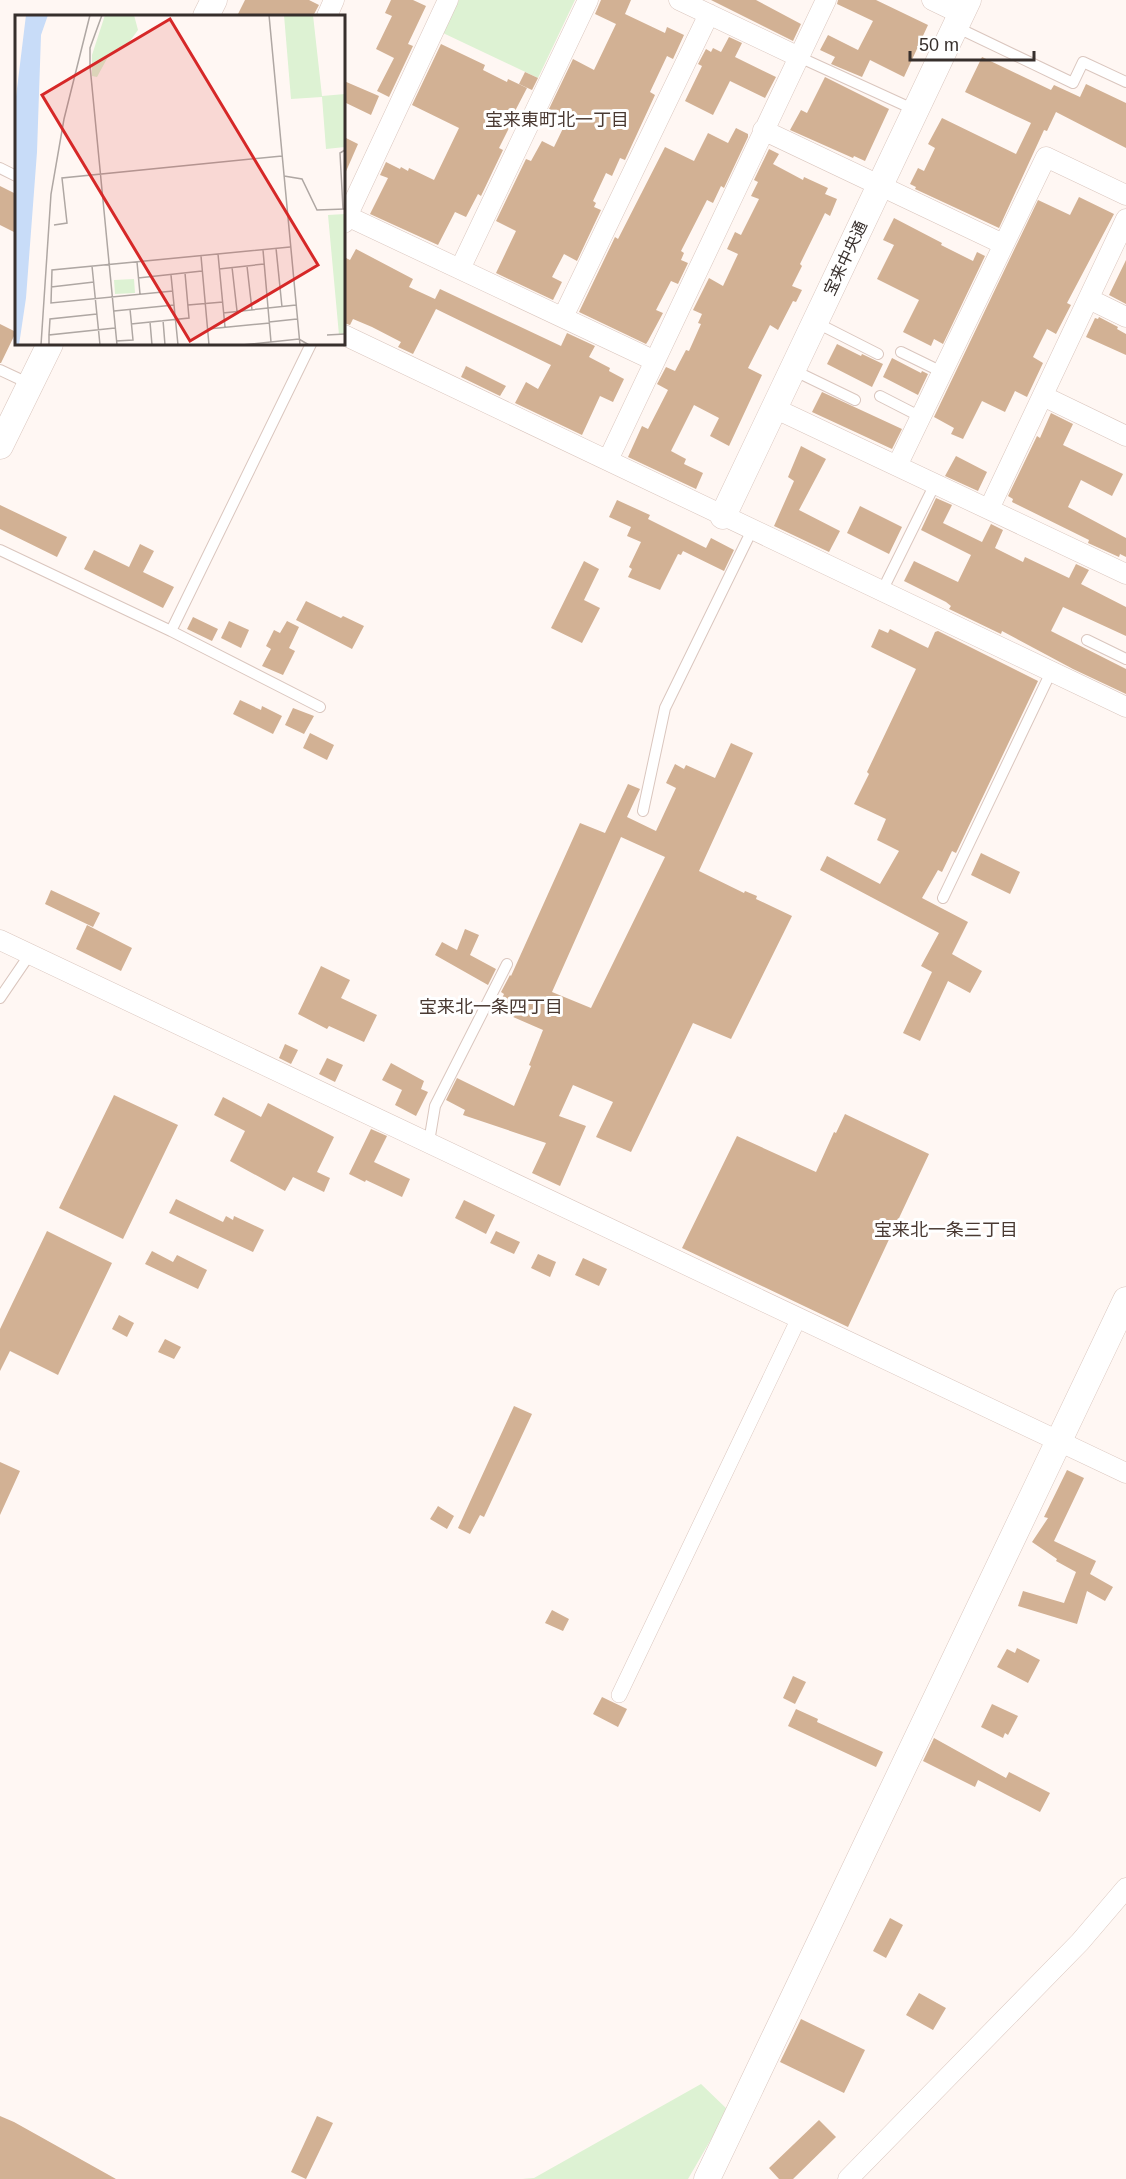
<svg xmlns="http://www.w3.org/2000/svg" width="1126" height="2179" viewBox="0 0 1126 2179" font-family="Arial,'Noto Sans JP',sans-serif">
	<rect width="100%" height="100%" fill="#fff7f3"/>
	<!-- green -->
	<path fill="#ddf2d3" d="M459,0H575L538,78L443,33Z
		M701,2084L728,2110L688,2179H522L534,2178Z"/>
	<!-- building -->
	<path fill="#d2b194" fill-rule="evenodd" d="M245,0H309L319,5L313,16H237Z
		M391,0H413L426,6L408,44L413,46L389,97L377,91L394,58L376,49L392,16L385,13Z
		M601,0H631L625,14L665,33L667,27L684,35L673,59L667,56L650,92L655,95L625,160L620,158L612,176L606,173L593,201L596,203L594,207L601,210L577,261L564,254L552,277L562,282L553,300L496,273L516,231L496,221L526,159L531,161L542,141L554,147L568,118L549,109L573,59L594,70L616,24L595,14Z
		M711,0H756L801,24L793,41Z
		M838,0H876L928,25L904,77L870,60L862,77L831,64L835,57L820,50L828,35L858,50L873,21L837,4Z
		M729,37L742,43L735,57L776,77L765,98L730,81L713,115L685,101L702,66L698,64L706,49L711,52L713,48L721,52Z
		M441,44L485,65L483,70L507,82L508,79L527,88L514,113L516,114L499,148L503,150L481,196L478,194L466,217L455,212L438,245L370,214L388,178L380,175L386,162L400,169L401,167L408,171L409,168L434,180L459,128L412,105Z
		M982,57L1051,90L1054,85L1080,97L1086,84L1126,103V148L1056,112L1047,131L1044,130L999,228L915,189L916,187L910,184L918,168L924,171L935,148L928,144L942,118L1016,154L1031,123L965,92Z
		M525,72L538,78L532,90L519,84Z
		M825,77L889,109L865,161L854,156L853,158L790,130L801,110L807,113Z
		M344,81L379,96L371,115L344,102Z
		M736,128L748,134V137L724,188L721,186L713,203L707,200L681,251L684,253L681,260L688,263L678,284L671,281L656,310L663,313L648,341L646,344L579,312L615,237L618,239L665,147L694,161L708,133L728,143Z
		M344,137L358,144L344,176Z
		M769,149L779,154L773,164L803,180L804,177L828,188L825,194L837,199L830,216L825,213L800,264L802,266L792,286L802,290L796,302L793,301L778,330L770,325L748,368L762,375L729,446L710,436L719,418L694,405L671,451L686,459L684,464L703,473L696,489L628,457L642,426L648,429L666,394L668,390L657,384L666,367L675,371L686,350L689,351L701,324L698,323L702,314L693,310L709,278L723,286L738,254L727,249L735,232L741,235L759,199L751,196L758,182L754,180Z
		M0,186L16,194V233L0,225Z
		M1079,197L1114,214L1067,303L1071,305L1056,334L1047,329L1033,357L1043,363L1027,397L1015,391L1005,412L982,401L963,439L951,434L954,428L934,417L1038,200L1070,215Z
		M894,218L942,243L941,245L973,261L977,252L985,256L943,344L934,339L931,346L903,332L919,300L877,279L894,245L883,240Z
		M356,249L413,279L409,287L435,299L440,289L561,346L567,333L595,346L589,357L610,368L609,371L624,379L613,402L600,396L582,435L515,403L526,382L538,389L551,365L436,309L413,354L398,347L401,342L372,327L353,319L350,325L344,323V257L350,260Z
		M1126,260V304L1109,295Z
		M1099,317L1118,327L1117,329L1126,334V355L1086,337L1095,318L1098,319Z
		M0,324L16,332L1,363H0Z
		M837,344L861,356L862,354L883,364L872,387L827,364Z
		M892,358L921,373L922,371L928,374L918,395L883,377Z
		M466,366L506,386L500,396L461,377Z
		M822,392L902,429L892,449L812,412Z
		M1051,413L1073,424L1063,445L1123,474L1112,496L1081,480L1068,507L1126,538V557L1120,554L1119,557L1088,543L1089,540L1012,502L1013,499L1008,496L1037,436L1040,438Z
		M801,446L826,459L799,510L840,531L829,552L774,526L794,481L788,477Z
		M956,456L987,472L978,491L945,476Z
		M936,498L952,505L943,523L982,542L991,524L1003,530L995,548L1023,562L1025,557L1069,578L1076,564L1089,570L1081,584L1126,607V636L1063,607L1051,631L1126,669V694L1073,669L1002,631L1001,634L949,609L951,606L946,602L904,581L914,561L958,582L971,555L921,530Z
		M617,500L650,515L648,519L706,548L711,538L734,550L724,571L683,551L681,555L678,554L660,590L628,577L632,569L629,567L641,542L627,536L631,527L609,517Z
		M0,505L67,537L57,557L0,529Z
		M860,506L902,527L889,554L847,533Z
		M140,544L154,551L143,572L174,587L163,608L84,569L94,550L129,567Z
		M584,561L599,569L584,600L600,608L582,643L551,628Z
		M306,601L341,618L343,616L364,626L352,649L296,620Z
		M193,617L218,629L212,641L187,629Z
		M229,621L249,630L241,648L221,638Z
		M287,621L299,627L289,648L295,651L283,675L262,666L271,649L266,646L274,630L280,633Z
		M879,629L888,633L890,629L928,648L935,632L938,631L1038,681L956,853L952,851L942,872L938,870L922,898L968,922L952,954L982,971L970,993L948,981L920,1041L903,1033L932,972L921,966L939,933L820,870L827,856L880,884L899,851L877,840L886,819L854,804L869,774L867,772L916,669L871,647Z
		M240,700L261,710L262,706L282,716L273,734L233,714Z
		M293,708L314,716L304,734L285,725Z
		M310,733L334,745L327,760L303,748Z
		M731,743L753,753L699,871L744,893L745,891L757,896L756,899L792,916L731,1039L693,1023L631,1152L596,1137L613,1102L573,1085L559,1116L586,1126L560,1186L532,1173L546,1143L463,1115L465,1110L446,1100L457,1078L514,1106L531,1066L529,1065L543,1030L497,1010L504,994L501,992L510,975L511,976L580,823L605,833L628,784L640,789L627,817L656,831L676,788L666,783L675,764L684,769L686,765L715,778ZM621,837L665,857L591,1008L552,992Z
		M981,853L1020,872L1010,894L971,875Z
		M51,890L100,913L93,927L45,904Z
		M87,925L132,948L121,971L76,949Z
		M465,929L479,935L470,955L496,969L488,985L435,955L442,942L457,950Z
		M321,966L350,980L341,998L377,1015L364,1042L329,1026L327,1029L298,1014Z
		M285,1044L298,1050L291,1064L279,1058Z
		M327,1058L343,1065L335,1082L319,1074Z
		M391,1063L424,1081L421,1089L428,1092L416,1116L395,1105L402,1090L382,1080Z
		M114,1095L178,1125L123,1239L59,1208Z
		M223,1097L261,1117L268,1103L334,1137L317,1172L330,1178L324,1192L293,1177L285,1191L230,1161L245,1131L214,1115Z
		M845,1114L929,1154L848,1327L682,1248L737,1136L816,1172L834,1132L836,1133Z
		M371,1129L387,1136L374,1162L410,1179L402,1197L366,1180L365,1182L349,1174Z
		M176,1199L223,1222L226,1216L233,1220L234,1216L264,1230L253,1252L169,1213Z
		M464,1200L495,1215L486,1234L455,1218Z
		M47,1231L112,1263L58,1375L10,1351L0,1371V1329Z
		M496,1231L520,1242L514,1254L490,1243Z
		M152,1251L173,1262L177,1255L207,1270L198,1289L145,1264Z
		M538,1254L556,1262L550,1277L531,1268Z
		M583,1258L607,1269L599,1286L575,1275Z
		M119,1315L134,1323L127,1337L112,1329Z
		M165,1339L181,1347L174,1359L158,1352Z
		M514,1406L532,1414L484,1517L480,1515L470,1534L458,1528Z
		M0,1462L20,1471L0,1515Z
		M1067,1470L1084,1478L1054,1541L1096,1561L1090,1574L1113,1587L1105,1601L1087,1591L1077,1624L1018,1606L1023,1591L1064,1603L1076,1572L1056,1561L1057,1559L1032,1542L1048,1518L1044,1517Z
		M438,1506L454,1516L447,1529L430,1519Z
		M552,1610L569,1619L563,1631L545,1623Z
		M1017,1648L1040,1660L1028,1683L997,1667L1007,1649L1015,1653Z
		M793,1676L806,1682L795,1704L783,1698Z
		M602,1697L627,1709L618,1727L593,1714Z
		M992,1704L1018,1716L1008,1735L1005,1733L1003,1738L981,1727Z
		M796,1709L818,1719L817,1722L883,1752L876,1767L788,1726Z
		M934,1738L1006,1778L1009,1772L1050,1793L1040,1812L978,1780L975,1787L923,1761Z
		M890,1918L903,1925L886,1958L873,1951Z
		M919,1993L946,2008L933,2030L906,2015Z
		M801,2019L865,2050L844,2093L780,2062Z
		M0,2116L14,2122L116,2179H0Z
		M317,2116L333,2123L306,2179L291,2172Z
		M819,2120L836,2137L793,2179H779L769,2168Z"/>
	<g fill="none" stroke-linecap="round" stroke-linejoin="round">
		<!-- service casing -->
		<g stroke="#dac6be" stroke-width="12">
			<path id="service" d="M956,27L1073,83L1083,62L1126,82
				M799,57L915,110
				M0,168L16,176
				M815,322L878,354
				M901,352L942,372
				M0,370L30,384
				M793,370L855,400
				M880,396L921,417
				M0,550L171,631L311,344
				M882,591L935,484
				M171,631L320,707
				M1087,640L1126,659
				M643,811L665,708L752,530
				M943,898L1051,672
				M0,998L30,954
				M429,1142L435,1106L507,964"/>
		</g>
		<!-- pedestrian casing -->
		<g stroke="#dac6be" stroke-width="16">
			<path id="pedestrian" d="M619,1695L799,1318"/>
		</g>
		<!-- minor casing -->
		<g stroke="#dac6be" stroke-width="21">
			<path id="minor" d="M679,0L799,57
				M932,0L961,14
				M327,16L334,0
				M763,130L1003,244
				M347,216L655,361
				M344,223L448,0
				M460,269L588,0
				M1089,299L1126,317
				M563,317L709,14
				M344,335L1126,707
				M1043,396L1126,436
				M774,408L1126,574
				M608,460L826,0
				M897,466L1046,157L1126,195
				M989,509L1126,219
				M0,940L1126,1473
				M848,2179L1080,1942L1126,1888"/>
		</g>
		<!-- tertiary casing -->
		<g stroke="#dac6be" stroke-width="27">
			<path id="tertiary" d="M206,16L214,0
				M0,446L50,344
				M723,516L968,0
				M707,2179L1126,1300"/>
		</g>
		<!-- service -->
		<use href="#service" stroke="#fff" stroke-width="10"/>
		<!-- pedestrian -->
		<use href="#pedestrian" stroke="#fff" stroke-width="15"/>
		<!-- minor -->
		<use href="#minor" stroke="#fff" stroke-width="20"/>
		<!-- tertiary -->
		<use href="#tertiary" stroke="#fff" stroke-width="26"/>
	</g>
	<g text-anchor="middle" stroke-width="6" stroke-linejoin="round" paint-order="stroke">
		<!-- street labels -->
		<g font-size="16" fill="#372f2c" stroke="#fff">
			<text transform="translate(845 258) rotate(-65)" y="6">宝来中央通</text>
		</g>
		<!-- neighbourhood labels -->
		<g font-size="18" fill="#493932" stroke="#fff">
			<text x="557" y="126">宝来東町北一丁目</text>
			<text x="491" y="1013">宝来北一条四丁目</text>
			<text x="946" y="1236">宝来北一条三丁目</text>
		</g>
	</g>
	<!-- overview -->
	<g transform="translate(15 15)">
		<rect width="330" height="330" fill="#fff7f3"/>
		<path d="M90,0H119L123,15L115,26L94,40L82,62L77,61V40ZM269,0H298L307,81L330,79V132L311,134L307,82L276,84ZM330,199V319L324,320L313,200ZM119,264L120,278L100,279L99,265Z" fill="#ddf2d3"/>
		<path d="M11,0H33L26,20L22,137L11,283L4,330H0V90Z" fill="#c8dcf8"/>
		<path fill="none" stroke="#afa7a3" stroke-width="1.5" d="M87,0L75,33V51L102,330M254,0L285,330M269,161L287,164L302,195L330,194M328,194L325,138L330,135M39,210L52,208L47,163L267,141M261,233L267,292M248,235L256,327M203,239L210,312M186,241L194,330M122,247L125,279M77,251L85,330M232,251L237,295M217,252L222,296M204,254L249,249M156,260L163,330M123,263L187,256M36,272L79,267M158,276L36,288L37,255L275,232M173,290L208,287M99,296L159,290M208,298L281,290M148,305L150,330M135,307L137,330M254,307L282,304M116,309L174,303L170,258M193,314L255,308M34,320L35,304L82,299M312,320L330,319M101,326L118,325L115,294M26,330L36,179L49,104L75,0M34,330V320L100,313M227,330L284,324L294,330"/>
		<path fill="#d62828" fill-opacity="0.15" stroke="#d62828" stroke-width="3" d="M155,4L303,250L175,326L27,80Z"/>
		<rect width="330" height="330" fill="none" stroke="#372f2c" stroke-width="3"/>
	</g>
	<!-- scale -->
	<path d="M910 51v9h124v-9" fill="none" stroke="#372f2c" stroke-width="3"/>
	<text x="919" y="51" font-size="18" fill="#372f2c" stroke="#ffffff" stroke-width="4.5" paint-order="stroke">50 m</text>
</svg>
